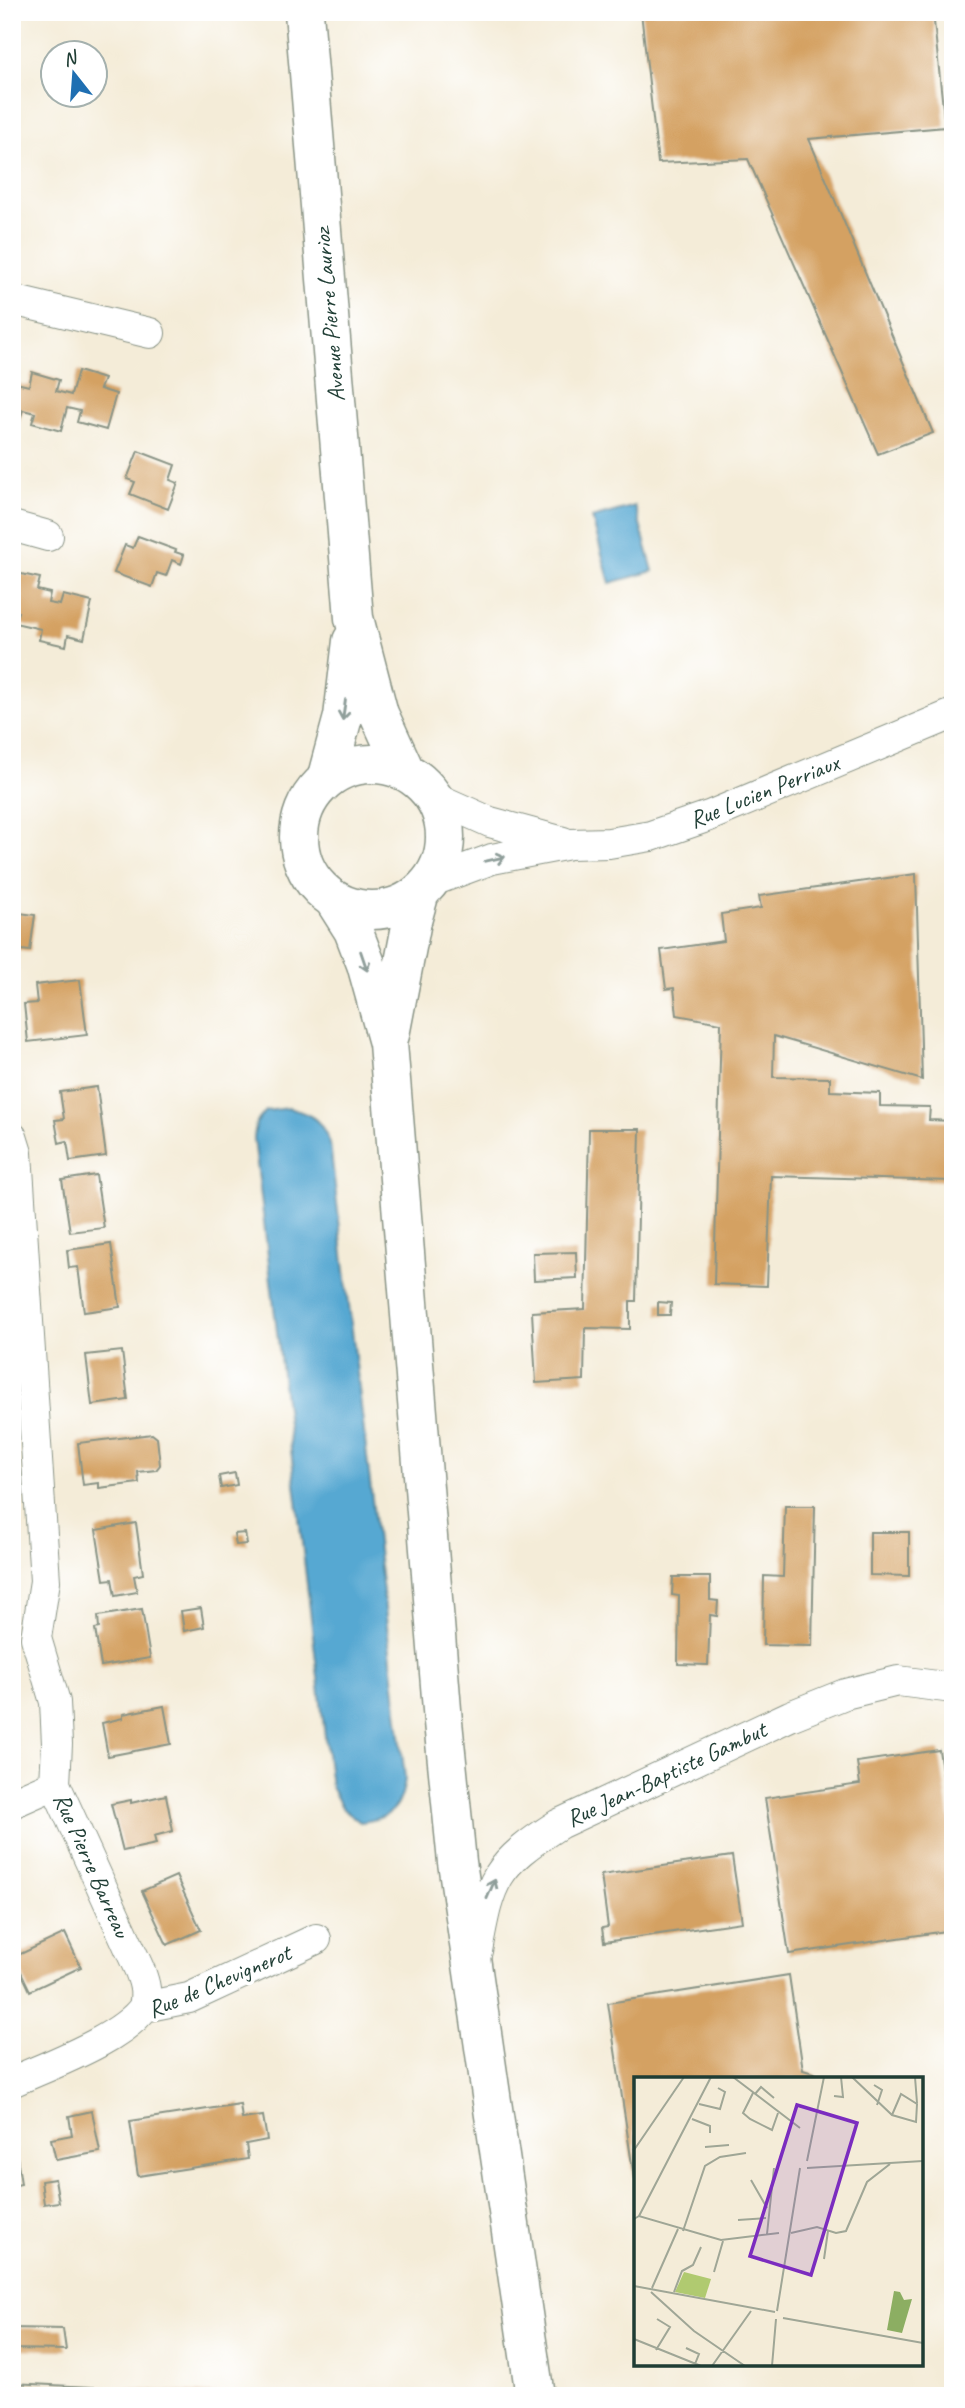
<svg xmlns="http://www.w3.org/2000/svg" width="965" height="2408" viewBox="0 0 965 2408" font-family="Caveat,sans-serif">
	<rect width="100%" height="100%" fill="#fff"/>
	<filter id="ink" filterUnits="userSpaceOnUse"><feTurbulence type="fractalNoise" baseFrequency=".0143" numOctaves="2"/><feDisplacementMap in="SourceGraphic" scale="14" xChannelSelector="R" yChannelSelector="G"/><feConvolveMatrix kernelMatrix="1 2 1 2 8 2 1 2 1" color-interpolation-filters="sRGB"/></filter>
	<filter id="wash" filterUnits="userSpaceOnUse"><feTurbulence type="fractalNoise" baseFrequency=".00686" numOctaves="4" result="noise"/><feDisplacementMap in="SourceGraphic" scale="28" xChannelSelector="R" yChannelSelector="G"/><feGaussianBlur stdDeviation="1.57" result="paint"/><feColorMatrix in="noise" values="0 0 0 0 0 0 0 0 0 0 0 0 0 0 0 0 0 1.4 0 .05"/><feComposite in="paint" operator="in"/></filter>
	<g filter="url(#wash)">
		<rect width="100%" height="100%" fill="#f4ecd8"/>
		<!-- water -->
		<path fill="#57a8d2" stroke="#3b7283" stroke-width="2" d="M635,506L653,571L610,583L592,518Z
			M289,1108C314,1115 321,1120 330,1144L405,1778C402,1808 390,1819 360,1822L343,1809L331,1787L254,1138L256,1123L266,1111Z"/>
		<g id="blocks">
			<!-- building -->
			<path fill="#d4a162" d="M641,12H933L945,127L809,139L933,433L878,454L748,159L658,163Z
				M78,371L104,379L100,389L116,394L106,430L77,422L80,411L67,408L61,431L32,423L35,413L23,410L19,422L12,420V382L29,386L32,372L59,380L56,391L71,395Z
				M138,451L175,465L170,480L178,483L168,509L130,494L135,482L127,479Z
				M138,536L176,550L175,552L184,555L181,564L172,560L166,576L157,573L152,587L114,573L125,545L133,548Z
				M12,572L40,578L37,590L50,593L48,603L60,605L63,595L92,602L84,639L68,635L66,646L39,640L41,629L15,623L18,612L12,610Z
				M916,874L922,1080L774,1036L773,1077L830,1078V1091L880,1093V1106L930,1107L929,1120L953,1121V1181L771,1176L767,1286L714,1284L721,1023L677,1015L674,988L666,989L661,950L724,941L721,914L761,908L759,896Z
				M12,912L35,915L30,951L12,949Z
				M80,980L87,1035L28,1042L24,1004L37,1003L35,985Z
				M97,1087L106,1156L70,1161L67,1141L59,1143L55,1120L64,1119L60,1092Z
				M589,1129H640L636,1301H630V1329L585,1328L584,1380L536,1383L532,1312L585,1309Z
				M96,1175L104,1228L70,1232L62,1180Z
				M111,1244L120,1307L84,1312L78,1267L69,1268L67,1250Z
				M576,1252L577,1278L534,1280L533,1253Z
				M658,1302L671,1303L670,1315H658Z
				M122,1351L128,1400L92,1405L86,1355Z
				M152,1434L157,1438L160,1465L156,1470L138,1472L139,1483L99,1488V1483L83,1485L78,1443Z
				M235,1473L237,1485L221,1488L219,1476Z
				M785,1506H815L812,1646L763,1645L764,1576L783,1577Z
				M136,1523L143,1574L134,1576L137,1592L115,1596L112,1579L104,1580L96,1530Z
				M870,1532H909V1576L870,1575Z
				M245,1533L247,1544L236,1545L234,1534Z
				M673,1577H710V1600L718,1601L717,1616L710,1615L708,1665L678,1664L679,1596L672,1595Z
				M201,1608L204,1627L184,1631L181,1611Z
				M142,1609L150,1658L101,1666L95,1629L99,1628L98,1616Z
				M164,1706L171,1744L108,1756L102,1723L123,1718V1714Z
				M939,1750L953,1839V1851L946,1852L953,1901V1930L789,1954L765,1798L860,1784L857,1762Z
				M166,1795L173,1831L154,1836L156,1844L123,1851L111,1804L131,1800V1803Z
				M732,1856L742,1922L604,1942L602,1928L608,1927L601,1875Z
				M176,1876L201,1930L167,1945L142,1891Z
				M65,1933L81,1967L30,1991L14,1957Z
				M789,1975L803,2070L813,2073L820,2079H636L634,2178L608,2003Z
				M240,2104L242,2119L263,2116L267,2140L246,2144L248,2159L138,2176L130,2121Z
				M92,2111L100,2152L56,2160L51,2139L72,2135L69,2116Z
				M12,2150H16L21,2184L12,2186Z
				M55,2179L59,2202L44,2204L41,2181Z
				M12,2328L63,2329L66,2350L12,2349Z
				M12,2383L227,2394V2396H12Z"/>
		</g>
	</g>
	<g filter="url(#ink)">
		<use href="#blocks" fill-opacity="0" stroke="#8a9486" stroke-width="2"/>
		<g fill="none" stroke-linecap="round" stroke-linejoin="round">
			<!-- minor casing -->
			<g stroke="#8a9486" stroke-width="32">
				<path id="minor" d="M12,300L150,333
					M12,526L48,536
					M434,797L490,822L563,842
					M430,882L492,859L570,844L609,843L651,836L709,816L953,714
					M12,1137L17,1153L45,1581L36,1638L55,1702L57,1744L55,1784L140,1971C145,1984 147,1993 144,2007
					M12,1803L55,1784
					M477,1951C490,1878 495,1865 559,1824L790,1716L845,1694L898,1681L953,1688
					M12,2082C49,2065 122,2039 144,2007L189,1998L316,1939"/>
			</g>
			<!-- major casing -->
			<g stroke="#8a9486" stroke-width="41">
				<path id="major" d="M304,12L354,618L379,714L405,771
					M299 837a73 73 0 1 1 146 0a73 73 0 1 1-146 0Z
					M326,780L343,717L352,641
					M334,900L353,930L366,964L388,1043L443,1722L457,1862L535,2396
					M390,1035L412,921L420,892"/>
			</g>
			<!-- minor -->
			<use href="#minor" stroke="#fff" stroke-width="30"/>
			<!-- major -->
			<use href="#major" stroke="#fff" stroke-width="38"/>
		</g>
		<!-- one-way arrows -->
		<defs><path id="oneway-shaft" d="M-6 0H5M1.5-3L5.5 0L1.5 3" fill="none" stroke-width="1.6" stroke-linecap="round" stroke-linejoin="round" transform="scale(1.75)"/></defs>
		<g stroke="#8f9e9a">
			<use href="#oneway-shaft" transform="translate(344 710) rotate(98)"/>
			<use href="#oneway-shaft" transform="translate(495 859) rotate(-13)"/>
			<use href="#oneway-shaft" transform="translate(364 961) rotate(71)"/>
			<use href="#oneway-shaft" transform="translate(491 1889) rotate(-67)"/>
		</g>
	</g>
	<g text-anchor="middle" stroke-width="7" stroke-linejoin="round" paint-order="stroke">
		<!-- street labels -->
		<g font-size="24" fill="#1f3d34" stroke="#fff">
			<text transform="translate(329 315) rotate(-95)" y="8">Avenue Pierre Laurioz</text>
			<text transform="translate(764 791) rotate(-22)" y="8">Rue Lucien Perriaux</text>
			<text transform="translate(666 1774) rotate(-25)" y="8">Rue Jean-Baptiste Gambut</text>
			<text transform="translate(92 1865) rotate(66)" y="8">Rue Pierre Barreau</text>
			<text transform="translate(219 1981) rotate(-23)" y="8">Rue de Chevignerot</text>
		</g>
	</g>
	<!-- overview -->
	<g transform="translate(634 2077)">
		<rect width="289" height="289" fill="#f4ecd8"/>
		<path d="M50,195L77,202L71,221L41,215Z" fill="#b0ca70"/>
		<path d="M260,214L266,215L270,223L278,222L268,256L253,253Z" fill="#8cae62"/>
		<path fill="none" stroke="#9fa696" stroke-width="2" d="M99,0L166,51M218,0L258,38L282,45L283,27L267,17L258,38M281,0L283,26M240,8L248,13L243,28M119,16L109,36L116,42L138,53L144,36M121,17L127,10L140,21M200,19L209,20L207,0M65,27L86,32L91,15L84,11M58,42L76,49V56M71,70L95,68M0,73L50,0M173,84L190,0M173,91L289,84M117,103L133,131M5,139L77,0M0,142L5,139L87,163L145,156M104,143L132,141M49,154L71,89L86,80L112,76M157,156L183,150L202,156L212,154L233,105L256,87M133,157L140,91M190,182L194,154M80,195L89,164M0,209L141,235M18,211L44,152M17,215L60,254L111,289M40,215L48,194L59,188L67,170M143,234L166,91M149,241L289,266M0,262L67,289M52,271L65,277L61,287M22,273L36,250L23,242M78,289L117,234M138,289L142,242"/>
		<path fill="#7b2cbf" fill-opacity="0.15" stroke="#7b2cbf" stroke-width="3.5" d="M163,28L223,46L177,198L116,179Z"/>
		<rect width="289" height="289" fill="none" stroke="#1f3d34" stroke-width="3.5"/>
	</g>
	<!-- margin -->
	<rect width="965" height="2408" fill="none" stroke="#fff" stroke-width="42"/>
	<!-- north arrow -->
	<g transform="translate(74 74) rotate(343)"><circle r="33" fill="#ffffff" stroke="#a5b1ae" stroke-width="2"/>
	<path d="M0-5L12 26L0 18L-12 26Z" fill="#1f6fb2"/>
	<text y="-10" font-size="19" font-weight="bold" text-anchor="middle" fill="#1f3d34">N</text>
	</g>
</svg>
